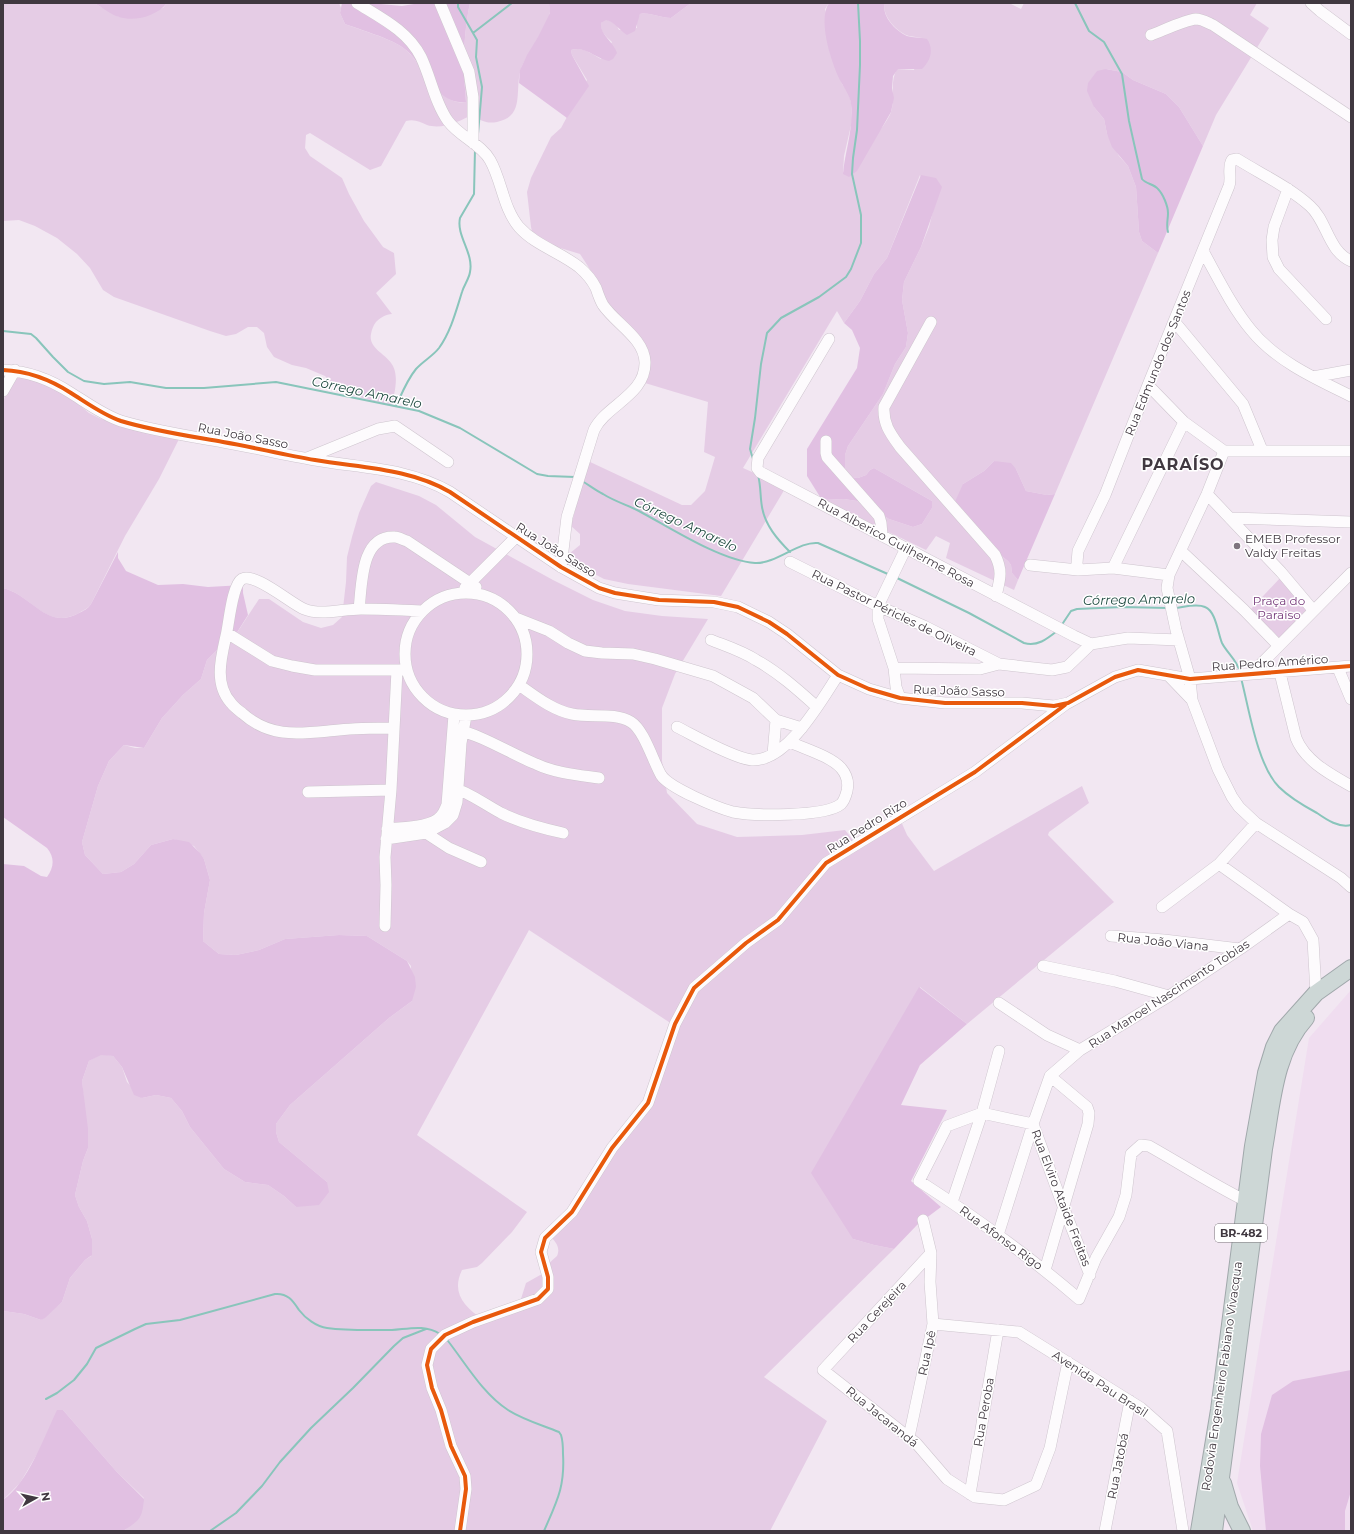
<svg xmlns="http://www.w3.org/2000/svg" width="1354" height="1534" viewBox="0 0 1354 1534" font-family="Montserrat,sans-serif">
	<rect width="100%" height="100%" fill="#f2e7f2"/>
	<!-- built -->
	<path fill="#f0ddf0" d="M1351,990V1531H1253L1237,1483L1309,1038Z"/>
	<!-- green -->
	<path fill="#e5cce5" fill-rule="evenodd" d="M3,3H94L119,17L163,8L167,3H339L341,8L340,13L345,24C360,30 389,38 402,47C423,61 437,107 466,102C463,70 463,35 470,3H549C549,6 550,9 550,12C549,24 528,53 522,66C513,87 527,116 497,122C487,124 480,121 473,114C461,121 442,130 427,125C420,122 415,119 406,121L381,166L370,170L310,133L306,135L305,148L310,156L342,178L349,194L364,221L383,247L394,253L396,274L376,293L392,314C386,314 380,318 376,322C373,326 372,329 371,334C368,349 387,354 393,366C399,378 394,394 392,406L341,392L325,376L306,368L292,365L274,357L267,347L264,333L257,327H248L236,334L226,336L210,331L114,297L103,290L90,268L77,254L57,238L35,226L19,220L3,221Z
		M691,3H829L825,9L842,84L849,94L851,103L852,121L844,156L843,173C855,159 886,127 891,112C896,97 889,83 897,69L914,70L922,38C918,37 914,37 909,36C898,33 881,16 885,3H1009L1021,9L1024,3H1257L1250,15L1269,28L1216,115L1203,146L1179,107L1166,94L1133,80L1122,72L1106,69L1094,107L1104,119L1107,134L1119,156L1128,166L1136,187L1139,232L1142,241L1158,253L1055,494L1047,495L1026,491L1016,469L994,461L984,471L963,484L999,554L1008,561L1011,565L1012,573L1018,580L1014,590L946,558L950,543L936,536L926,550L822,500L844,499L857,501L868,506L889,519L913,527L922,524L932,508V501L874,468L870,470L866,475L858,478L851,477L845,468V455L848,446L883,394L895,364L906,347L908,333L902,300L904,282L921,247L929,227L934,207L920,175L887,258L874,274L860,301L844,323L837,311L743,468L786,487L721,596L628,584L604,579L564,558L580,545V534L571,526L588,461L682,505H691L705,491L715,457L704,452L708,402L645,383L648,362L610,308L597,280L580,254L534,240L531,227L527,192L531,178L551,137L561,128L587,80L572,55L571,50C582,46 592,54 601,59L612,42C606,36 600,32 601,23L606,19L616,24L619,30L637,28V21L640,14C650,12 660,18 671,18Z
		M15,377H27L67,395L89,413L101,419L140,430L180,437L159,479L125,536L91,604C88,609 83,610 79,613C46,631 32,595 3,588V405L6,390Z
		M376,482L419,496L436,505L475,537L553,580L593,600L625,611L662,616L708,619L675,674L662,708V761L667,793L697,824L737,837L802,835L845,830L855,843L900,819L907,835L934,871L1082,786L1089,803L1049,832L1048,835L1114,902L967,1024L920,987L853,1239L874,1245L894,1249L764,1377L827,1421L770,1531H123L126,1529L144,1498L116,1471L63,1410L20,1483L3,1500V1311L24,1314L41,1320L62,1302L70,1278L85,1260L91,1256L92,1239L87,1221L79,1207L75,1195L83,1161L88,1148L82,1081L89,1061L101,1054L113,1056L122,1067L127,1082L142,1098L156,1095L171,1098L182,1111L190,1127L224,1169L245,1182L268,1185L284,1196L296,1207L327,1182L279,1142L276,1132V1124L290,1105L389,1018L412,1001L411,966L407,961L367,936L339,935L285,939L259,950L236,955L219,954L203,941L204,913L210,880L204,859L194,846L173,839L151,845L134,864L121,872L103,874L85,855L82,842L98,786L109,761L124,745L135,748H144L162,718L183,695L201,679L207,660L218,649L231,642L259,599H269L303,622L321,628L333,625L342,617L346,582L347,557L352,537L359,513L371,486ZM529,930L678,1028L631,1127L549,1235C555,1241 561,1247 557,1256L548,1264L542,1274L526,1283L520,1302L483,1320C464,1306 451,1293 462,1270L477,1267L482,1263L512,1232L527,1212L417,1135Z
		M1281,577L1307,609L1279,638L1249,611Z"/>
	<!-- forest -->
	<path fill="#e1c0e2" d="M94,3H167C157,16 135,22 119,17C111,15 102,7 94,3Z
		M342,3H370L402,6L420,3H470C463,35 463,70 466,102C434,106 425,62 402,47C389,38 361,30 345,24L340,13Z
		M549,3H691L671,18C660,18 650,12 640,14L635,31L627,35C619,30 615,22 606,20L601,23C600,35 613,41 617,53L613,59L609,61C597,59 584,45 571,50L572,55L589,86L567,118L519,83L520,70L527,55L538,37L550,13Z
		M829,3H885C881,16 896,31 907,36C913,38 920,37 927,39C934,49 931,60 922,69H898L893,76L892,88L894,98L891,112L857,171L849,177L843,174C845,151 854,127 851,104C850,95 845,90 841,82C832,65 817,20 829,3Z
		M1106,69L1122,72L1133,80L1166,94L1179,107L1203,146L1158,253L1142,241L1139,232L1136,187L1128,166L1112,147L1107,134L1104,119L1094,107L1087,91L1088,83L1097,71Z
		M921,175L936,178L942,187L921,247L904,282L902,300L908,333L906,347L895,364L883,394L848,446L845,455V468L851,477L858,478L866,475L870,470L874,468L932,501V508L922,524L913,527L889,519L868,506L857,501L844,499L822,500L807,476V449L857,368L860,348L852,330L844,323L860,301L874,274L887,258Z
		M994,461L1011,463L1016,469L1026,491L1047,495L1055,494L1018,580L1012,573L1011,565L1008,561L999,554L953,506L963,484L984,471Z
		M118,552V558L126,571L158,585L183,584L208,587L243,585V593L248,615L231,642L218,649L207,660L201,679L183,695L162,718L144,748L124,745L109,761L98,786L82,842L85,855L103,874L121,872L134,864L151,845L173,839L189,842L200,853L204,859L210,880L204,913L203,941L219,954L236,955L259,950L285,939L339,935L367,936L407,961L415,977L416,987L412,1001L389,1018L290,1105L276,1124V1132L279,1142L327,1182L329,1192L319,1205L296,1207L284,1196L268,1185L245,1182L224,1169L190,1127L182,1111L171,1098L156,1095L142,1098L134,1095L122,1067L113,1056L101,1055L89,1061L82,1081L88,1129V1148L83,1161L75,1195L79,1207L87,1221L92,1239V1255L85,1260L70,1278L62,1302L45,1318L41,1320L24,1314L3,1311V864L24,866L41,876L47,877C54,867 55,858 47,848L3,817V588C32,595 47,631 79,613C83,611 88,609 91,604Z
		M919,987L967,1024L920,1065L901,1105L947,1110L911,1181L941,1207L917,1225L894,1249L874,1245L853,1239L811,1173Z
		M1351,1370V1491L1345,1511V1531H1266L1260,1466L1261,1434L1272,1395L1293,1381Z
		M57,1410H63L116,1471L144,1499C142,1519 140,1520 123,1531H3V1500C28,1483 44,1437 57,1410Z"/>
	<g fill="none" stroke-linecap="round" stroke-linejoin="round">
		<!-- stream -->
		<path stroke="#89c5bb" stroke-width="2" d="M458,3V7L477,40L476,57L482,87L478,134
			M1075,3L1089,31L1104,42L1122,74L1129,121L1142,179C1146,184 1154,184 1158,189C1163,194 1168,206 1168,213C1168,220 1166,225 1168,232
			M473,33L512,3
			M3,331L31,334L36,338L53,357L68,372L84,381L104,384L130,382L166,388H204L276,382L419,411L460,428L537,474L548,476L575,477
			M396,406C402,393 407,380 416,369C423,361 433,356 439,348C451,331 456,311 462,292C464,285 469,279 470,272C474,253 456,236 460,218L474,194L475,149
			M753,459L750,449L755,418L761,364L767,333L781,318L819,297L846,277L851,269L861,243V215L852,174L853,158L857,130L860,65V41L858,3
			M758,475C761,486 760,496 762,507C765,525 777,539 790,552
			M582,481C589,485 595,490 603,494C614,501 627,505 639,511C669,527 721,561 755,563C776,564 799,541 818,543L890,575
			M895,577L969,613L1024,643C1037,647 1047,639 1057,631
			M1175,608C1184,607 1197,603 1205,607C1216,611 1218,634 1222,643C1227,653 1237,660 1240,672
			M1061,626L1071,611L1077,609L1122,607L1168,608
			M1241,678C1249,708 1257,765 1279,787C1290,798 1304,806 1317,813C1327,820 1339,828 1351,825
			M448,1341C466,1364 483,1394 508,1410C524,1420 542,1425 559,1432L561,1435C563,1441 563,1448 563,1454C565,1487 557,1501 544,1531
			M46,1399L57,1393L74,1380L87,1364L96,1348L135,1329L146,1324L180,1320L275,1294C288,1293 293,1301 299,1310C305,1318 317,1327 327,1328C348,1331 371,1330 392,1330C408,1329 425,1324 440,1334
			M210,1531L236,1513L262,1486L280,1462L311,1428L353,1388L394,1346L403,1338L426,1329"/>
		<!-- minor casing -->
		<g stroke="#cec5ce" stroke-width="12">
			<path id="minor" d="M357,3C381,18 408,31 421,57C431,78 435,103 448,121C460,137 481,144 490,160C502,181 503,208 519,227C535,245 560,252 579,267C586,273 592,280 596,288C598,294 600,300 603,305C616,324 644,338 645,362C646,395 606,405 594,430L567,517L561,567
				M440,3L469,72L473,97V143
				M1311,3L1320,11L1351,34
				M1151,35C1162,31 1185,20 1196,19C1202,19 1208,23 1213,25L1351,117
				M1288,189L1274,227L1272,240L1273,257L1279,269L1326,319
				M1203,251C1218,278 1232,307 1251,330C1276,361 1316,379 1351,396
				M1174,321L1243,404L1262,450
				M931,322L884,407C883,424 890,433 900,447L995,555C1003,571 1000,579 996,596
				M829,339L758,458L757,468L760,472L1074,636L1091,644L1128,638L1179,640
				M3,370C27,371 51,380 71,393C87,403 103,415 121,421C154,431 189,436 223,442C253,447 284,455 315,460C360,468 409,468 450,492L561,567L599,588L615,593L659,600L714,602L738,607L769,622L787,634L838,675L869,689L900,698L945,703H1022L1054,706L1068,703L1115,677L1138,670L1190,679L1351,666
				M1313,377L1351,370
				M1148,385L1184,422L1224,451
				M3,391L15,370
				M826,441V453L827,457L879,516L881,523L882,535
				M1224,451L1207,494L1169,575L1167,588L1176,630L1190,679L1192,700L1218,769L1232,797L1239,807L1256,823L1341,878L1351,887
				M1224,451H1351
				M307,458L378,429L395,426L448,462
				M1207,494L1281,572L1313,610
				M1231,518L1351,522
				M1181,551L1244,610L1278,645
				M790,562L878,606L924,626L999,664
				M1030,565L1078,570L1113,568L1169,575
				M1113,568L1184,422
				M1078,570L1077,563L1078,551L1105,495L1148,385L1229,186C1232,178 1227,167 1232,160L1237,159C1261,174 1289,187 1310,206C1327,221 1328,251 1351,261
				M465,588L516,537
				M405 654a61 61 0 1 1 122 0a61 61 0 1 1-122 0Z
				M359,609C362,586 360,535 395,537C399,537 403,540 407,541L476,587
				M516,618L549,631L568,643L585,651L602,653L633,654L655,659L713,676L753,698L776,720L773,754
				M227,633L272,661L292,666L315,670H403
				M711,640C726,646 742,651 756,660C778,672 798,690 817,707
				M894,668L980,669L999,664L1052,670L1067,667L1091,644
				M1338,668L1351,699
				M1280,673L1296,738C1305,761 1330,774 1351,786
				M1251,674L1351,573
				M1168,675L1192,700
				M519,685C535,696 552,710 572,714C591,718 614,712 631,722C644,730 653,761 661,775C669,788 718,808 733,812C753,816 826,817 841,804C844,801 846,795 847,791C849,782 847,775 841,768C830,756 805,749 790,742
				M900,698L896,687L894,668L878,619V606L906,548
				M776,720L802,728
				M677,727C695,736 733,758 752,760C787,762 821,701 838,675
				M394,728C375,728 358,728 339,730C303,733 272,740 242,713C238,710 234,707 231,703C214,684 221,658 226,636C229,624 232,585 242,579C255,572 290,603 304,609C321,616 342,609 361,609C381,609 401,610 421,611
				M457,730C482,735 511,754 536,764C555,773 578,775 599,778
				M451,787C469,792 484,804 501,813C521,823 540,828 563,833
				M308,792L391,790
				M387,829C402,827 431,828 441,816C444,813 445,809 447,805L454,715
				M426,833L449,848L481,862
				M386,839L426,833L445,823L453,815L457,802L461,743L466,716
				M1219,864L1289,914L1303,922L1313,940L1316,993
				M1162,907L1219,864L1256,823
				M385,926L386,885L385,857L391,790L397,670
				M1111,936L1164,940L1240,949
				M1043,966L1115,981L1169,996
				M999,1003L1047,1035L1080,1050
				M952,1202L982,1113L999,1051
				M998,1235L1033,1124L1050,1076L1080,1050L1169,996L1240,949L1289,914
				M931,1253L823,1370L916,1443L947,1479L975,1497L1004,1500L1036,1485L1050,1448L1068,1362
				M1045,1270L1088,1124L1089,1113L1087,1107L1050,1076
				M1090,1275L1063,1206L1033,1124L982,1113L947,1126L919,1181C975,1217 1029,1256 1079,1299L1096,1258L1119,1217L1126,1195L1131,1154L1141,1145L1149,1146C1181,1164 1212,1184 1246,1201
				M933,1324L1019,1332L1141,1408L1167,1431L1183,1531
				M909,1437L933,1324L930,1282L931,1253L923,1220
				M970,1494L998,1330
				M460,1531L466,1489L465,1476L451,1446L441,1410L432,1388L427,1365L431,1349L445,1335L473,1322L538,1299L548,1289V1277L541,1252L545,1238L572,1212L612,1148L648,1103L675,1024L694,988L746,943L778,920L826,863L975,772L1066,704
				M1105,1531L1130,1401"/>
		</g>
		<!-- highway casing -->
		<g stroke="#a0a8ab" stroke-width="18">
			<path id="highway" d="M1223,1483L1230,1507L1242,1531
				M1199,1531L1219,1410L1253,1146L1266,1073L1274,1047L1282,1031L1316,993L1351,968
				M1214,1531L1264,1149C1272,1105 1274,1053 1306,1018"/>
		</g>
		<!-- minor -->
		<use href="#minor" stroke="#fdfbfd" stroke-width="11"/>
		<!-- highway -->
		<use href="#highway" stroke="#cdd7d6" stroke-width="16"/>
		<!-- cycleway casing -->
		<g stroke="#fff" stroke-width="6">
			<path id="cycleway" d="M3,370C27,371 51,380 71,393C87,403 103,415 121,421C154,431 189,436 223,442C253,447 284,455 315,460C360,468 409,468 450,492L561,567L599,588L615,593L659,600L714,602L738,607L769,622L787,634L838,675L869,689L900,698L945,703H1022L1054,706L1068,703L1115,677L1138,670L1190,679L1351,666
				M460,1531L466,1489L465,1476L451,1446L441,1410L432,1388L427,1365L431,1349L445,1335L473,1322L538,1299L548,1289V1277L541,1252L545,1238L572,1212L612,1148L648,1103L675,1024L694,988L746,943L778,920L826,863L975,772L1065,705"/>
		</g>
		<!-- cycleway -->
		<use href="#cycleway" stroke="#e8590c" stroke-width="4"/>
	</g>
	<!-- markers -->
	<circle fill="#7e757e" stroke="#fff" stroke-width="1.5" cx="1237" cy="546" r="4"/>
	<g text-anchor="middle" stroke-width="3" stroke-linejoin="round" paint-order="stroke">
		<!-- shield labels -->
		<rect fill="#fff" stroke="#797479" stroke-width="1" x="1215" y="1224" width="52" height="18" rx="3"/>
		<g font-size="11" font-weight="bold" fill="#403840">
			<text x="1241" y="1237">BR-482</text>
		</g>
		<!-- street labels -->
		<g font-size="12" fill="#403840" stroke="#fff">
			<text transform="translate(1158 363) rotate(-68)" y="4">Rua Edmundo dos Santos</text>
			<text transform="translate(243 436) rotate(11)" y="4">Rua João Sasso</text>
			<text transform="translate(896 543) rotate(28)" y="4">Rua Alberico Guilherme Rosa</text>
			<text transform="translate(556 550) rotate(32)" y="4">Rua João Sasso</text>
			<text transform="translate(894 613) rotate(26)" y="4">Rua Pastor Péricles de Oliveira</text>
			<text transform="translate(1270 663) rotate(-4)" y="4">Rua Pedro Américo</text>
			<text transform="translate(959 691) rotate(2)" y="4">Rua João Sasso</text>
			<text transform="translate(867 826) rotate(-32)" y="4">Rua Pedro Rizo</text>
			<text transform="translate(1163 942) rotate(6)" y="4">Rua João Viana</text>
			<text transform="translate(1169 994) rotate(-33)" y="4">Rua Manoel Nascimento Tobias</text>
			<text transform="translate(1061 1198) rotate(69)" y="4">Rua Elviro Ataide Freitas</text>
			<text transform="translate(1001 1238) rotate(36)" y="4">Rua Afonso Rigo</text>
			<text transform="translate(877 1312) rotate(-47)" y="4">Rua Cerejeira</text>
			<text transform="translate(927 1353) rotate(-78)" y="4">Rua Ipê</text>
			<text transform="translate(1222 1376) rotate(-82)" y="4">Rodovia Engenheiro Fabiano Vivacqua</text>
			<text transform="translate(1100 1384) rotate(33)" y="4">Avenida Pau Brasil</text>
			<text transform="translate(984 1412) rotate(-80)" y="4">Rua Peroba</text>
			<text transform="translate(882 1417) rotate(39)" y="4">Rua Jacarandá</text>
			<text transform="translate(1118 1466) rotate(-79)" y="4">Rua Jatobá</text>
		</g>
		<!-- poi labels -->
		<g font-size="12" fill="#403840" stroke="#fff" text-anchor="start">
			<text x="1245" y="543">EMEB Professor<tspan x="1245" dy="14">Valdy Freitas</tspan></text>
		</g>
		<!-- park labels -->
		<g font-size="12" fill="#76397a" stroke="#fff">
			<text x="1279" y="605">Praça do<tspan x="1279" dy="14">Paraiso</tspan></text>
		</g>
		<!-- water labels -->
		<g font-size="13" font-style="italic" fill="#1f4940" stroke="#fff">
			<text transform="translate(367 392) rotate(12)" y="5">Córrego Amarelo</text>
			<text transform="translate(686 524) rotate(25)" y="5">Córrego Amarelo</text>
			<text transform="translate(1139 599) rotate(-1)" y="5">Córrego Amarelo</text>
		</g>
		<!-- district labels -->
		<g font-size="16" font-weight="bold" letter-spacing="1" fill="#403840" stroke="#fff">
			<text x="1183" y="470">PARAÍSO</text>
		</g>
	</g>
	<!-- border -->
	<rect width="1354" height="1534" fill="none" stroke="#403840" stroke-width="8"/>
	<!-- north arrow -->
	<g transform="translate(36 1498) rotate(82)" stroke="#ffffff" stroke-width="3" paint-order="stroke">
	<path d="M0-3L7 15L0 10L-7 15Z" fill="#403840"/>
	<text y="-6" font-size="11" font-weight="bold" text-anchor="middle" fill="#403840">N</text>
	</g>
</svg>
